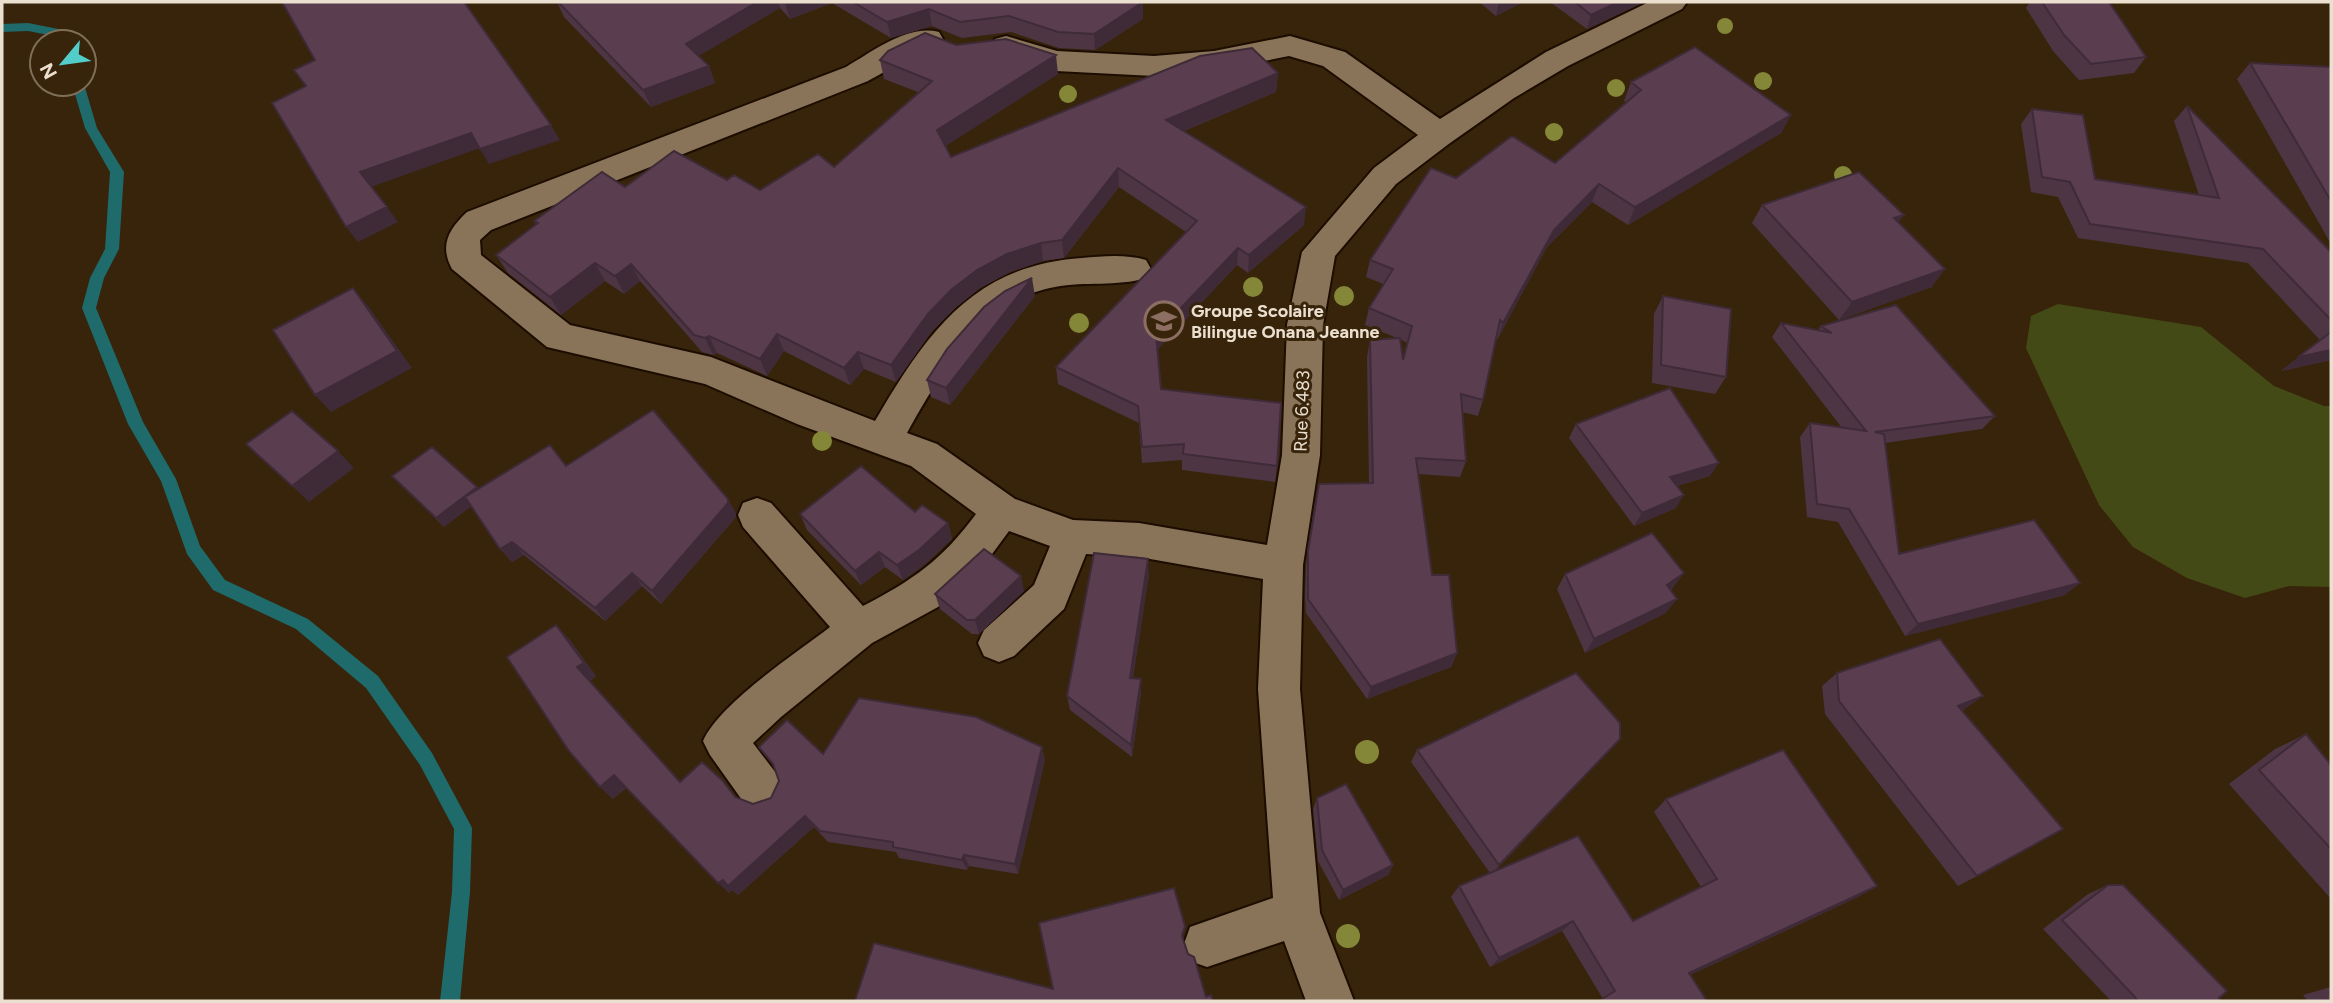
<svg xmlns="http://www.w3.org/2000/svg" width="2333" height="1003" viewBox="0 0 2333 1003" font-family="Figtree,sans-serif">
	<rect width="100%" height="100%" fill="#37240a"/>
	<!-- green -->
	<path fill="#434a16" d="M2058,304L2201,327L2274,386L2324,406H2331V587L2289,586L2245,598L2187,578L2133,547L2099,505L2026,348L2031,316Z"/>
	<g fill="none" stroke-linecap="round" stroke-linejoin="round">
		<!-- stream -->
		<path fill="#1f6a6a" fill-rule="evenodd" d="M28,23L74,32L77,42H65L64,38L28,31L2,32V24Z
			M72,84H84L97,128L124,172L119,249L104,278L96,308L143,422L176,479L200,546L225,580L308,619L378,676L432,753L469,822L472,828L470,892L460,1001H440L452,892L454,829L420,765L366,688L296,629L213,590L187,554L161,481L128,424L82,308L90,278L105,249L110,172L85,128Z"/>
		<!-- street casing -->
		<g stroke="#1d0c00" stroke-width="4">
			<path id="street" d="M1649,2H1687L1682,9L1568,66L1514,98L1450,143L1396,184L1335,256L1323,325L1320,455L1303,565L1300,689L1320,913L1354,1001H1306L1284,941L1207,967L1190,961L1184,944L1190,927L1273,898L1258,689L1263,579L1139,557L1086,554L1064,609L1014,656L999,662L984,656L978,643L984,630L1034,585L1050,546L1009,531L981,569L938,607L872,643L781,717L753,743L779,777L785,792L779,807L763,813L747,807L710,755L703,741C720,703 795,654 830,627L743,527L738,515L743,503L757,498L771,503L863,606C913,580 942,560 976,514L911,466L797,424L705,384L547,347L452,269C439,245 449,229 467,212L846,67C872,52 908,24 939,32L943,39C939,44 880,74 868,81L491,230L480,240L481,255L570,325L711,357L875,421C926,334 973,265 1082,258C1103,256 1126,254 1146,260L1151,269L1146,278C1117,287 1085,281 1055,287C984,299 939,375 907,433L937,444L1015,499L1073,520L1139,523L1267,545L1282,455L1287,325L1302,252L1374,168L1418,135L1323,66L1289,56L1214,71L1154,76L1056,71L995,53L991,46L995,39L1006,36L1057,51L1154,56L1214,51L1290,36L1345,52L1440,119L1546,52Z"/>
		</g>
		<!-- street -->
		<use href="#street" fill="#8a7459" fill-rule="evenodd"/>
	</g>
	<!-- trees -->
	<g fill="#858738">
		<circle cx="1725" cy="26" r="8"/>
		<circle cx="1763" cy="81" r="9"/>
		<circle cx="1616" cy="88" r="9"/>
		<circle cx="1068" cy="94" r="9"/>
		<circle cx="1554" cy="132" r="9"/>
		<circle cx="1843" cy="175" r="9"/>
		<circle cx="1253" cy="287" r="10"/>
		<circle cx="1344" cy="296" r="10"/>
		<circle cx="1079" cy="323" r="10"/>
		<circle cx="822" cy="441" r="10"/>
		<circle cx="1367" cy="752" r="12"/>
		<circle cx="1348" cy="936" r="12"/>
	</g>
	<!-- wall -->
	<path fill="#4d3544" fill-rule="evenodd" d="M557,2H1143V19L1095,50L1059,48L1011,32L962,38L932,26L891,38L832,3L790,19L780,8L698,56L709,66L715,83L651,107L564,17Z
		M1479,2H1523L1496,16Z
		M1550,2H1644L1587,29Z
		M2030,2H2042L2146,57L2134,73L2079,80L2053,51L2026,8Z
		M956,45L1058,74L945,146L951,157L1278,73L1276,92L1184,131L1304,225L1248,273L1237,265L1157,350L1161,389L1277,466L1275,482L1182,470V460L1142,463L1139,423L1058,384L1056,367L1186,232L1119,187L1064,258L1043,261L1010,272L980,288L955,308L932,331L896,382L864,369L850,385L784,351L767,376L717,353L713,355L702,352L640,281L624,294L605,281L561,315L508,273L496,255L536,225L534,221L625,187L727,180L760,190L834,167L918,92L884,79L880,60Z
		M2250,63L2331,67V244L2237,79Z
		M1631,82L1791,115L1781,133L1628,225L1592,202L1547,247L1497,340L1496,339L1483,400L1478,416L1462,412L1466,461L1460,477L1418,474L1432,575L1457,653L1451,667L1367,699L1306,613L1305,597L1306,565L1316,499L1369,483L1367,357L1370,340L1397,338L1365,325L1369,308L1383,284L1366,277L1370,260L1456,178L1555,163L1626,102L1624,101ZM1400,339L1407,343L1403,360Z
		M2187,106L2331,252V360L2281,371L2320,340L2248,263L2078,238L2058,197L2031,192L2021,124L2032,109L2095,179L2199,195L2174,121Z
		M1762,205L1904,215L1898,222L1932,287L1839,320L1752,223Z
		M1035,296L950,405L931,397L927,380Z
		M1663,296L1726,377L1715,394L1652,383L1654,314Z
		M1781,323L1818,330L1821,326L1995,416L1982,429L1885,443L1899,554L2065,595L1905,636L1838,522L1807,517L1800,437L1810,423L1842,428L1772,337Z
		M1576,424L1710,476L1677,486L1676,508L1634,526L1569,438Z
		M566,466L736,513V517L661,604L642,586L605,621L524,555L512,562L500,549L471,506L444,527L392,476L478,489Z
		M915,512L948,523L952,539L924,565L903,580L885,567L861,585L807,530L800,514Z
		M1149,574L1133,678L1141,693L1132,757L1070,710L1067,696Z
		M1565,574L1673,588L1671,590L1666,613L1585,653L1557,589Z
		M1024,591L979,634H972L940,609L935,594Z
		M569,639L596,676L590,681L681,782L723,781L737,798L753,804L771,798L823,754L1042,747L1045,760L1018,874L969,866L967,870L899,858L896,852L828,842L814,827L738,895L732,890L729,893L626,788L613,799L600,787Z
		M1837,673L1965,709L1962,711L1977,876L1958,886L1825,714L1822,686Z
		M2306,734L2331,765V899L2229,784L2275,749Z
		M1620,739L1610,750L1495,871L1633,921L1701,887L1654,812L1666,799L1877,886L1858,897L1690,975L1603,999L1562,931L1490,967L1451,897L1459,886L1490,873L1411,762L1417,750Z
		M1317,798L1393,865L1388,875L1339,900L1318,861L1313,809Z
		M2108,885L2219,998L2221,1001H2111L2043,929L2088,894Z
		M2331,987V1001H2308L2303,995Z"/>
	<!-- shaded-wall -->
	<path fill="#3f2b37" d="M757,2H778L780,8L692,60L686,44Z
		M787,2H832V3L790,19L785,3Z
		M1143,2V19L1095,50L1094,34Z
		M1499,2H1523L1496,16Z
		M1618,2H1644L1587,29L1591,15Z
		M929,9L932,26L891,38L887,22Z
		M1056,55L1058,74L941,149L937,130Z
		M709,66L715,83L651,107L643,90Z
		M1278,73L1276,92L1166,138V120Z
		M1791,115L1781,133L1628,225L1635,207Z
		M551,125L560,140L489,164L480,149Z
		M471,133L480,148L371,187L360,172Z
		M1118,168L1119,187L1064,258L1062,240Z
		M1599,184L1592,202L1547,247L1497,340L1503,323L1554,230Z
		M387,207L398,222L358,242L346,227Z
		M1306,207L1304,225L1248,273L1249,255Z
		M1904,215L1891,233L1894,218Z
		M1041,243L1043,261L1010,272L980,288L955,308L932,331L896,382L891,365L928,314L951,290L977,270L1007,254Z
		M1238,248L1237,265L1156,351V334Z
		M595,263L605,281L561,315L550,297Z
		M631,264L640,281L624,294L615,276Z
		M1945,269L1932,287L1839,320L1852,302Z
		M1032,278L1035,296L950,405L946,388Z
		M353,288L368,306L412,368L331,412L315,395Z
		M777,334L784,351L767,376L760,359Z
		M709,336L717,353L713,355L705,338Z
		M2331,350V360L2281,371L2298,357Z
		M858,352L864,369L850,385L844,368Z
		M338,451L354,468L309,502L292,486Z
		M1719,463L1710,476L1662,490L1670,477Z
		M477,487L485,496L444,527L436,518Z
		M1684,495L1676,508L1634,526L1642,513Z
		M728,499L736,513V517L661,604L652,591Z
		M948,523L952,539L924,565L903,580L897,565Z
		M512,542L524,555L512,562L500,549Z
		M879,552L885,567L861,585L855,571Z
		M1148,559L1149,574L1131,691L1130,678Z
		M632,573L642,586L605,621L595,608Z
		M1684,573L1673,588L1657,599L1667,585Z
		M1021,576L1024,591L979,634L975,620Z
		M2080,583L2065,595L1905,636L1918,624Z
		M1677,599L1666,613L1585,653L1594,639Z
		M556,625L569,639L596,676L590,681L577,667Z
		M1457,653L1451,667L1367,699L1371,687Z
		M1141,679V693L1132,757L1131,745Z
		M1983,696L1965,709L1941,718L1958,706Z
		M1620,739L1610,750L1491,874L1499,865Z
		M1042,747L1045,760L1018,874L1015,864Z
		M614,775L626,787L613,799L600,787Z
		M805,816L814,827L738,895L732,890L729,893L718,883Z
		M964,855L969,866L967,870L962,860Z
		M1393,865L1388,875L1339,900L1343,890Z
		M1877,886L1858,897L1675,982L1689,973Z
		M1573,921L1562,931L1490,967L1499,958Z"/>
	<!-- building -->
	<path fill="#5a3e4f" stroke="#3f2b37" stroke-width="2" d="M282,2H464L551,125L480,149L471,133L360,172L387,207L346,227L272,103L306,86L294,70L315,60Z
		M558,2H757L686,44L709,66L643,90Z
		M853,2H1143L1094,34L1058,32L1009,16L960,22L929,9L887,22Z
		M1575,2H1618L1591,15Z
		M2042,2H2109L2146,57L2091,64L2064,35Z
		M925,33L956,45L1006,39L1056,55L937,130L951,157L1200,56L1252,48L1278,73L1166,120L1306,207L1249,255L1238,248L1156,334L1161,389L1281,403L1277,466L1183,454L1184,444L1142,447L1138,406L1056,367L1197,221L1118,168L1062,240L1041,243L1007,254L977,270L951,290L928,314L891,365L858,352L844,368L777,334L760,359L709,336L705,338L694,335L631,264L615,276L595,263L550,297L496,255L538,223L534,221L602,172L625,187L674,151L727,180L734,175L760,190L818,154L834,167L932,81L880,60L888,51Z
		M1695,47L1791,115L1635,207L1599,184L1554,230L1503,323L1500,320L1483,400L1461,394L1466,461L1416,458L1432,575H1449L1457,653L1371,687L1308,599V551L1319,484L1373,483L1370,340L1400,338L1403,360L1412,326L1369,308L1393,269L1370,260L1431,168L1456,178L1512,136L1555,163L1641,90L1631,82Z
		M2250,63L2331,67V201Z
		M2187,106L2331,252V320L2263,249L2090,224L2070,182L2042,177L2032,109L2083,115L2095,179L2219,198Z
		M1859,172L1904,215L1894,218L1945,269L1852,302L1762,205Z
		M1032,278L946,388L927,380L947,349L984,307L1005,291Z
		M353,288L397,351L315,395L273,330Z
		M1663,296L1731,309L1726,377L1661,365Z
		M1896,305L1995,416L1875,432L1884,434L1899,554L2034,520L2080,583L1918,624L1849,509L1817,504L1810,423L1866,431L1781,323L1832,333L1821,326Z
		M2331,332V350L2298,357Z
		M1670,388L1719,463L1670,477L1684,495L1642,513L1576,424Z
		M653,410L728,499V503L652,591L632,573L595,608L512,542L500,549L465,497L550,445L566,466Z
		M292,411L338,451L292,486L246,444Z
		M432,447L477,487L436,518L392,476Z
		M861,466L915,512L922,505L948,523L919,550L897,565L879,552L855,571L800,514Z
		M1652,533L1684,573L1667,585L1677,599L1594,639L1565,574Z
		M984,549L1021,576L975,620H967L935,594Z
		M1094,553L1148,559L1130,678L1141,679L1131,745L1067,696Z
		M556,625L584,663L577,667L680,782L702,762L723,781L735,797L753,804L771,798L779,781L773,764L759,747L787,720L823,754L859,698L976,717L1042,747L1015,864L964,855L962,860L893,847V842L820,831L805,816L728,886L723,880L718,883L614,775L600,787L569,751L507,657Z
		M1940,639L1983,696L1958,706L2063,829L1977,876L1839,701L1837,673Z
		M1576,673L1620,723V739L1499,865L1417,750Z
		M2306,734L2331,765V849L2259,770Z
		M1783,750L1877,886L1689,973L1707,1001H1599L1615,991L1573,921L1499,958L1459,886L1578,836L1633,921L1717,879L1666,799Z
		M1346,784L1393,865L1343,890L1322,850L1317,798Z
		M2108,885H2123L2227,991L2219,998L2221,1001H2137L2135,997L2062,920Z
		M1174,888L1185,926L1182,936L1188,954L1194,957L1206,997L1211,995L1213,1001H855L874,943L1053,989L1039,923Z"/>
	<!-- icons -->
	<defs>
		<g id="school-ring" transform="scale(2.0125)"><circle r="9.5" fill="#37240a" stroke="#8d6e63" stroke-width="1.5"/><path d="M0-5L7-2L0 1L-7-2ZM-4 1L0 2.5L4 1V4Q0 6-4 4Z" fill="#8d6e63"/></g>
	</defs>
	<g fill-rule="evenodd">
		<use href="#school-ring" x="1164" y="321"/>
	</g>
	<g text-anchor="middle" stroke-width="6" stroke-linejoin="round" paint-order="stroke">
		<!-- poi labels -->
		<g font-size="18" font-weight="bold" fill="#ebdfd0" stroke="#37240a" text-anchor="start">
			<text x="1191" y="317">Groupe Scolaire<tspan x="1191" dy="21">Bilingue Onana Jeanne</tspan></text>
		</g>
		<!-- street labels -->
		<g font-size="18" fill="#ebdfd0" stroke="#37240a">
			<text transform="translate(1302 411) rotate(-88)" y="6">Rue 6.483</text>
		</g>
	</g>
	<!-- border -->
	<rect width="2333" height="1003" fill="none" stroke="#ebdfd0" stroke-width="7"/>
	<!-- north arrow -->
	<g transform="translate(63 63) rotate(241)"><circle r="33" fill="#37240a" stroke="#7f6f59" stroke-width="2"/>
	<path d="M0-5L12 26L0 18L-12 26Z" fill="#53cdca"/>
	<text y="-10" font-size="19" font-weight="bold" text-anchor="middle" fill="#ebdfd0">N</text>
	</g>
</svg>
